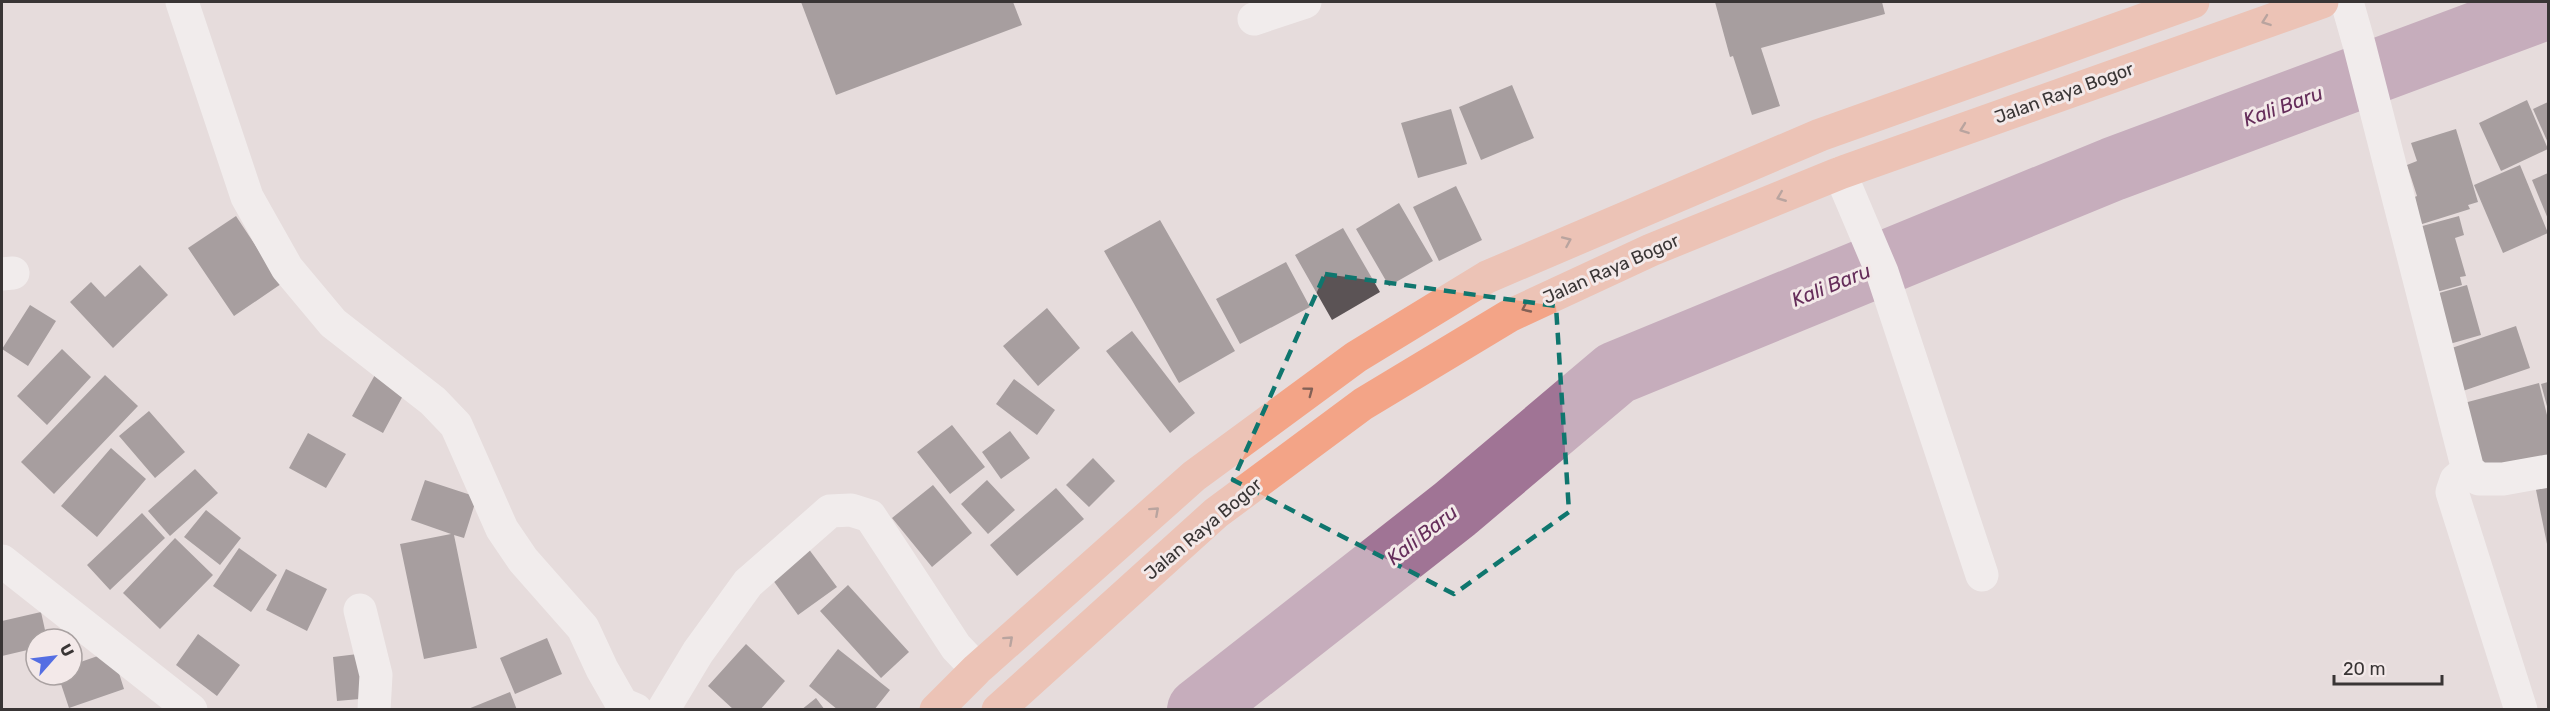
<svg xmlns="http://www.w3.org/2000/svg" width="2550" height="711" viewBox="0 0 2550 711" font-family="Rubik,sans-serif">
	<rect width="100%" height="100%" fill="#e6dcdc"/>
	<g fill="none" stroke-linecap="round" stroke-linejoin="round">
		<!-- river -->
		<path stroke="#a07495" stroke-width="64" d="M1199,710L1455,509L1616,373L2113,169L2548,7"/>
	</g>
	<!-- building -->
	<path fill="#5b5355" d="M801,2H1013L1022,25L836,95Z
		M1715,2H1882L1885,14L1761,48L1780,106L1752,115L1733,56L1730,57Z
		M1512,85L1534,138L1481,160L1459,107Z
		M2527,100L2548,149L2501,171L2479,123Z
		M2548,102V143L2533,109Z
		M1451,109L1467,164L1418,178L1401,123Z
		M2456,129L2478,202L2468,205L2470,209L2419,225L2410,199L2417,196L2407,165L2417,161L2411,143Z
		M2520,165L2548,233L2503,253L2474,185Z
		M2548,173V219L2532,180Z
		M1456,186L1482,240L1439,261L1413,207Z
		M1399,203L1433,261L1389,286L1356,229Z
		M236,216L281,284L234,316L188,248Z
		M2459,216L2464,235L2455,238L2466,276L2460,277L2462,285L2433,293L2415,228Z
		M1160,220L1235,351L1179,383L1104,251Z
		M1343,228L1380,292L1332,320L1295,255Z
		M1286,262L1310,307L1240,344L1216,299Z
		M140,265L168,295L113,348L70,302L91,282L105,297Z
		M2467,285L2481,335L2446,345L2432,295Z
		M30,305L56,321L28,366L2,349Z
		M1047,308L1080,348L1038,386L1003,346Z
		M2516,326L2530,368L2457,393L2443,351Z
		M1132,331L1195,413L1170,433L1106,351Z
		M62,349L91,377L47,425L17,396Z
		M376,373L406,390L383,433L352,416Z
		M105,375L138,406L54,494L21,462Z
		M1014,379L1055,410L1037,435L996,404Z
		M2548,382V410L2541,384Z
		M2539,383L2548,419V468L2481,471L2464,403Z
		M149,411L185,452L155,478L119,436Z
		M952,425L985,467L950,494L917,452Z
		M1010,431L1030,458L1001,479L982,452Z
		M308,433L346,454L326,488L289,468Z
		M111,448L146,479L97,537L61,506Z
		M1093,458L1115,481L1089,507L1066,485Z
		M195,469L218,493L170,536L148,511Z
		M425,480L477,497L464,538L454,535L477,648L424,659L400,544L451,534L411,520Z
		M987,480L1015,510L988,534L961,504Z
		M2548,482V544H2547L2535,485Z
		M933,485L972,533L932,567L892,518Z
		M1056,488L1084,519L1017,576L990,545Z
		M206,510L241,538L220,565L184,537Z
		M142,513L165,538L110,590L87,565Z
		M175,538L213,575L160,629L123,593Z
		M239,548L277,575L251,612L213,586Z
		M808,548L837,587L798,615L770,576Z
		M286,569L327,589L307,631L266,610Z
		M848,585L909,652L881,678L820,611Z
		M41,612L47,639H36V648L2,656V621Z
		M198,634L240,665L217,696L176,665Z
		M547,638L562,674L515,694L500,658Z
		M746,644L785,681L760,710H734L708,686Z
		M838,649L890,690L874,710H838L809,686Z
		M112,651L124,689L69,708L58,675H72V665Z
		M366,653L371,698L337,701L333,657Z
		M510,692L517,710H468V709Z
		M816,698L825,710H801Z"/>
	<g fill="none" stroke-linecap="round" stroke-linejoin="round">
		<!-- minor -->
		<path stroke="#fff" stroke-width="33" d="M182,2L247,197L287,268L333,323L433,401L456,425L502,529L523,560L583,628L602,669L622,704L636,710
			M2347,2L2359,44L2468,470L2479,479H2503L2548,471
			M1254,19L1305,2
			M1840,173L1882,272L1982,575
			M2,274L13,273
			M2468,470L2456,480L2452,492L2521,710
			M2,561L191,710
			M360,610L376,675L374,710
			M663,710L698,652L748,583L830,511L851,510L870,516L956,647L977,669"/>
		<!-- highway -->
		<path stroke="#f3a487" stroke-width="33" d="M936,710L977,669L1194,476L1356,357L1487,277L1820,135L2193,2
			M998,710L1216,513L1363,404L1509,316L1651,250L1840,173L2322,2"/>
	</g>
	<!-- one-way arrows -->
	<defs><path id="oneway-chevron" d="M-2-3.5L2.5 0L-2 3.5" fill="none" stroke-width="1.6" stroke-linecap="round" stroke-linejoin="round" transform="scale(1.5)"/></defs>
	<g stroke="#836156">
		<use href="#oneway-chevron" transform="translate(2266 21) rotate(160)"/>
		<use href="#oneway-chevron" transform="translate(1964 129) rotate(160)"/>
		<use href="#oneway-chevron" transform="translate(1781 197) rotate(158)"/>
		<use href="#oneway-chevron" transform="translate(1567 241) rotate(-24)"/>
		<use href="#oneway-chevron" transform="translate(1526 308) rotate(155)"/>
		<use href="#oneway-chevron" transform="translate(1309 391) rotate(-37)"/>
		<use href="#oneway-chevron" transform="translate(1155 511) rotate(-42)"/>
		<use href="#oneway-chevron" transform="translate(1009 640) rotate(-42)"/>
	</g>
	<!-- marked area -->
	<path d="M0 0H2550V711H0ZM1325,274L1556,306L1569,512L1454,594L1233,480Z" fill="#e6dcdc" fill-opacity=".55" fill-rule="evenodd"/>
	<path fill="none" stroke="#0f766e" stroke-width="4.5" stroke-dasharray="12 8" stroke-linejoin="round" d="M1325,274L1556,306L1569,512L1454,594L1233,480Z"/>
	<g text-anchor="middle" stroke-width="6" stroke-linejoin="round" paint-order="stroke">
		<!-- street labels -->
		<g font-size="18" fill="#393535" stroke="#f3e9e9">
			<text transform="translate(2064 93) rotate(-20)" y="6">Jalan Raya Bogor</text>
			<text transform="translate(1611 269) rotate(-24)" y="6">Jalan Raya Bogor</text>
			<text transform="translate(1203 529) rotate(-40)" y="6">Jalan Raya Bogor</text>
		</g>
		<!-- water labels -->
		<g font-size="20" font-style="italic" fill="#652d5a" stroke="#f3e9e9">
			<text transform="translate(2283 106) rotate(-20)" y="7">Kali Baru</text>
			<text transform="translate(1831 285) rotate(-22)" y="7">Kali Baru</text>
			<text transform="translate(1422 535) rotate(-38)" y="7">Kali Baru</text>
		</g>
	</g>
	<!-- border -->
	<rect width="2550" height="711" fill="none" stroke="#393535" stroke-width="6"/>
	<!-- north arrow -->
	<g transform="translate(54 657) rotate(62)"><circle r="28" fill="#f3e9e9" stroke="#a9a1a1" stroke-width="1.5"/>
	<path d="M0-4.5L10 22L0 15L-10 22Z" fill="#546ee3"/>
	<text y="-9" font-size="16" font-weight="bold" text-anchor="middle" fill="#393535">U</text>
	</g>
	<!-- scale -->
	<path d="M2334 675v9h108v-9" fill="none" stroke="#393535" stroke-width="3"/>
	<text x="2343" y="675" font-size="18" fill="#393535" stroke="#f3e9e9" stroke-width="4.5" paint-order="stroke">20 m</text>
</svg>
